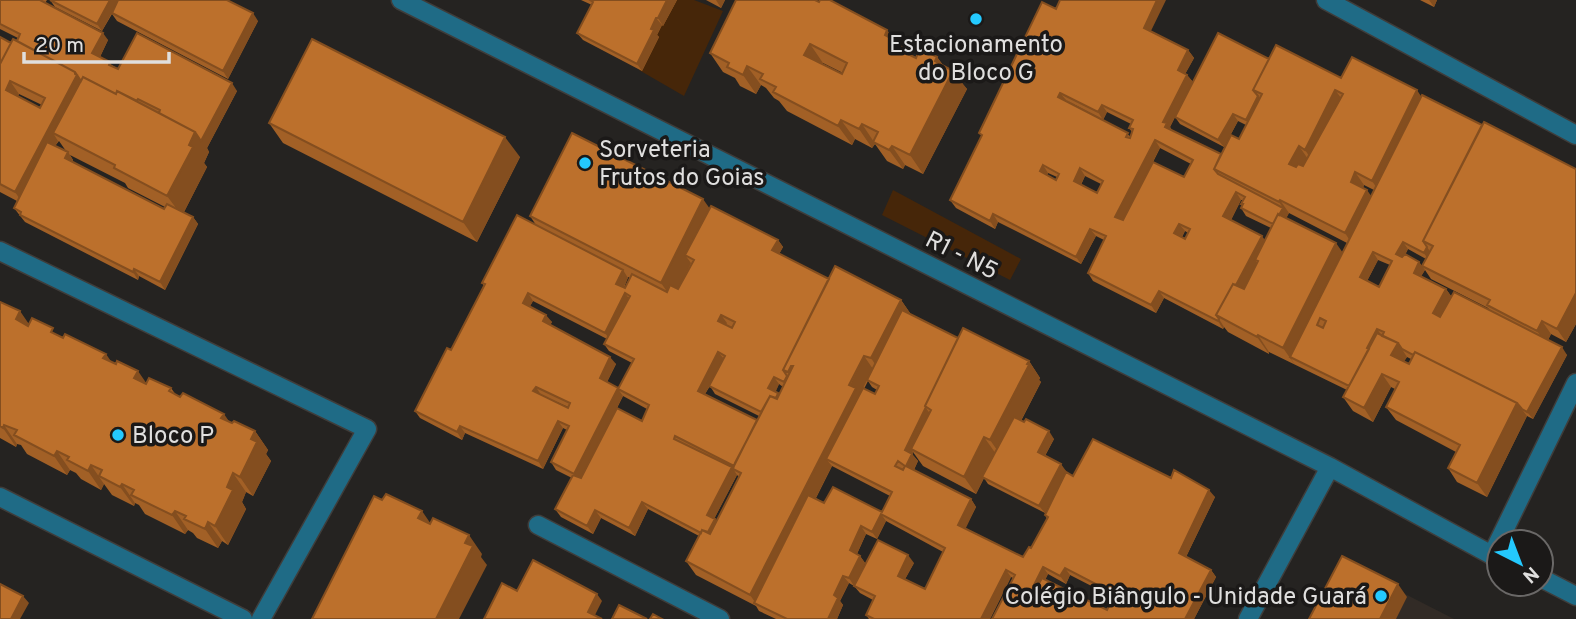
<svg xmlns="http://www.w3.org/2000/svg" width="1576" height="619" viewBox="0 0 1576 619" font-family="Overpass,sans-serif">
	<rect width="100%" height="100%" fill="#252321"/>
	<!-- built -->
	<path fill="#322b26" d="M1364,573L1454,619H1340Z"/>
	<!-- green -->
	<path fill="#462609" d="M664,0H694L723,11L684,96L639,70Z
		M893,190L1021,259L1010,280L882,215Z"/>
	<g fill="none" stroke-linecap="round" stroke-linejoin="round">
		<!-- minor casing -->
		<g stroke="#3f3d3b" stroke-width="21">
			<path id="minor" d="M401,0L1330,467L1499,559
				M1326,0L1576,135
				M0,251L367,429L261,619
				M0,497L243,619
				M538,525L720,619
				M1492,555L1576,383
				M1541,578L1576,596
				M1248,619L1330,467"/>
		</g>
		<!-- minor -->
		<use href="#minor" stroke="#1f6b86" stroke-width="18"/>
	</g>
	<!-- wall -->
	<path fill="#a26026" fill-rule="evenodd" d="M0,0H47L45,3L108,40L100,57L118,69L237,91L207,148L209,152L204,163L207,167L184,212L193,217L198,224L165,290L139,276L138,280L25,222L14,208L17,201L0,192V37L11,43L17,41L18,38L0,29ZM19,94L42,105L40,108L18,96ZM59,141L66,151L55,146ZM70,155L125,183L128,188L165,207L164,209L72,162L73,160Z
		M50,0L258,21L228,79L117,21L112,14L102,31L55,7Z
		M581,0H677L663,26L662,25L657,35L659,37L642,71L583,40L577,33L592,5Z
		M706,0H725L721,8Z
		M736,0L895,40L903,45L910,55L916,58L937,57L943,65L967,89L923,174L905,165L903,169L887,161L875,144L872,148L855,139L852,145L787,111L779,101L774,98L766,88L761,85L756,94L740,86L735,78L723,72L710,53ZM823,63L843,73L842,74L823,64Z
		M1420,0H1437L1434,7Z
		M1056,9L1151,31L1188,50L1194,58L1185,74L1187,75L1193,82L1269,59L1341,78L1421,97L1576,169V324L1566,342L1551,334L1548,340L1567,355L1533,419L1527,416L1487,497L1457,482L1448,468L1456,452L1396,420L1386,407L1395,389L1391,387L1373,422L1353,411L1343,397L1347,390L1269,352V354L1228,332L1224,327L1223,329L1164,298L1156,313L1093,281L1088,273L1104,240L1096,236L1081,264L998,222L995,229L956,208L950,200L982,137L979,133ZM1066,100L1103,120L1107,112L1131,124L1129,128L1132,132L1130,136ZM1175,117L1180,124L1224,147L1238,121L1246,125L1239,139L1221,154L1172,130L1170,127ZM1160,148L1191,164L1184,177L1153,162ZM1048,173L1057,177L1056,180L1047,175ZM1085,176L1101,184L1097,193L1081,185ZM1364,185L1374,190L1371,196L1363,188ZM1241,200H1243L1241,204L1242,205L1241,208L1246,216L1271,228L1265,240L1231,220ZM1289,213L1347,243L1342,253L1286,218ZM1185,231L1188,233L1185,239L1182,237ZM1408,249L1426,259L1422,266L1419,262L1405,255ZM1378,260L1390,265L1379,287L1367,281ZM1425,270L1431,279L1488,308L1490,311L1451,296L1446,289L1421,276ZM1407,357L1411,359L1409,364L1404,361Z
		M269,123L520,157L477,242L283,143Z
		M710,209L778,240L783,247L779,254L829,279L901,300L910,313V314L958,338L1029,361L1040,378L1039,380L1041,382L1021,421L1054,439L1045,456L1066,471L1045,513L988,484L984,478L976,494L923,466L913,452L912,454L918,461L914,470L971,499L976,507L965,528L1023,557L1031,548L1047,519L1045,515L1073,476L1171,478L1215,497L1186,557L1211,570L1216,577L1194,619H992L1013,578L1011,577L990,619H869L866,615L873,600L860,593L854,586L849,583L840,601L843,605L837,619H776L759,611L756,606L696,575L686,561L699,536L648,509L635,536L601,518L593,534L561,517L555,509L572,478L556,470L551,462L567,430L563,428L543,469L465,433L462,440L420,418L415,411L451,350L484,286L482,283L536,225L530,216ZM628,277L630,278L625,288H624ZM533,301L607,339L604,344L609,351L632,363L619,388L607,382L616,364L550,325L552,322L530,306ZM868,381L872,387L877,390L875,394L864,389ZM779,384L783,387L779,395L775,392ZM710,386L715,394L759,416L757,420L705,394ZM541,395L568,407V408ZM623,396L647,409L642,421L617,408ZM832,466L890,496L882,512L824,503L816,498ZM737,475L739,477L716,521L714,519ZM886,521L943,552L925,589L905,579L914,563L856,582L865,563L860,556L857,554L866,534L877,539ZM1048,574L1066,584L1070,575L1111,596L1109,601L1110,603L1107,610L1045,580Z
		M0,302L29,324L58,335L111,362L146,383L171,388L176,395L229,422L255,431L268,450L266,454L271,461L253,496L246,492L242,502L246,509L228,545L222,541L218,548L197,538L193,533L188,530L185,534L145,514L139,505L135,503L134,506L112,495L104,484L101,490L81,479L76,473L70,470L67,475L27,454L21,445L17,444L16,447L0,438Z"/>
	<!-- shaded-wall -->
	<path fill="#844e1f" d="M110,0H119L102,31L97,24Z
		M667,0H677L663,26L658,18Z
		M716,0H725L721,8Z
		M1157,0H1166L1149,35L1144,28Z
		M1429,0H1437L1434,7Z
		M253,13L258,21L228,79L223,71Z
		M656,18L662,25L657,35L659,37L642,71L637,64Z
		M887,30L901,49L903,45L916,63L885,35Z
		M103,33L108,40L98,61L92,53Z
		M810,44L823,63L818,74L804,55Z
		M1188,50L1194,58L1183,78L1178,70Z
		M937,57L950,76L935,61Z
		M747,66L761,85L756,94L743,75Z
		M953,71L967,89L923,174L910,155Z
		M75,72L86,88L53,133L58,141L24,205L15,192Z
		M1187,75L1193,82L1170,127L1172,131L1165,127L1163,122Z
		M10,81L19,94L15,103L6,90Z
		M232,83L237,91L207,148L209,152L204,163L207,167L182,216L167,196L195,132Z
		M1335,90L1345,103L1314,163L1305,150Z
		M1417,90L1426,104L1381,194L1372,181Z
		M1060,93L1066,100L1063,105L1058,97Z
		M1258,96L1263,103L1251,128L1246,120Z
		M1102,105L1107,112L1103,120L1098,112Z
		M1233,114L1238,121L1224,147L1218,140Z
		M841,120L855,139L852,145L838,126Z
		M862,124L874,142H873L875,144L872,148L859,129Z
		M505,137L520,157L477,242L463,222Z
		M1155,140L1160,148L1121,224L1115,217Z
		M892,146L905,165L903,169L889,150Z
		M1299,146L1308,159L1298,178L1289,164Z
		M68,152L73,160L70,166L65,158Z
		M1043,165L1048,173L1045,179L1040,171Z
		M1080,168L1085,176L1079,188L1074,181Z
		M1355,172L1364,185L1360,196L1351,182Z
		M1367,190L1376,203L1354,247L1345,233Z
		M1236,192L1241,200L1229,224L1223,216Z
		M703,199L715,216L685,255L691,263L673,300L661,283Z
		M1280,200L1289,213L1279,233L1274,225L1283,208L1279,202Z
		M993,214L998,222L995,229L990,221Z
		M193,217L198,224L165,290L160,282Z
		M1179,224L1185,231L1180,241L1174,233Z
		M1090,229L1096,236L1081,264L1076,257Z
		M1262,236L1267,243L1255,260L1257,263L1227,321L1220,317Z
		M778,240L783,247L777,258L772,250Z
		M1403,242L1408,249L1401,262L1396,254Z
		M1336,243L1348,260L1290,357L1295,365L1283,348Z
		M1427,247L1432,254L1429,261L1424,253Z
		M1373,252L1378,260L1365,285L1360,277Z
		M1419,262L1425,270L1419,280L1414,273Z
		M134,269L139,276L138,280L133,272Z
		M623,270L628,278L622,291L616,284Z
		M1446,289L1451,296L1438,321L1433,313Z
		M1159,291L1164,298L1156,313L1151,305Z
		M528,293L533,301L528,310L523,303Z
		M625,293L630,300L610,340L605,333Z
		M1576,293V324L1566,342L1557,329Z
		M901,300L910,313L880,372L871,358Z
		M20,311L33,330L16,319Z
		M546,315L552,322L548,329L543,321Z
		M721,315L727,323L724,329L718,321Z
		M1219,319L1224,327L1223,329L1218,321Z
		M1542,321L1551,334L1546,344L1537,331Z
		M1377,329L1382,336L1360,397L1367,348Z
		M1258,335L1269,352V354L1257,337Z
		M1398,343L1407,357L1400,368L1391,355Z
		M1562,347L1567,355L1533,419L1527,412Z
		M718,352L724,359L703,398L698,391Z
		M106,354L119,373L103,358Z
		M864,356L873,369L826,459L832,466L761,606L757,605L750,595Z
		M610,357L616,364L605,386L600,378Z
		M1029,361L1040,378L1039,380L1041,382L1002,457L990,440Z
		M138,371L151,390L134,378Z
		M1382,374L1391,387L1373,422L1364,408Z
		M774,377L779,384L774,396L768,388Z
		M536,387L541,395L539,399L533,391Z
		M618,388V389L623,396L579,482L574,474Z
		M1517,403L1527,416L1487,497L1477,483Z
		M926,408L931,415L911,449L913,452L910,458L905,450Z
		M224,414L237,433L221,418Z
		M558,421L563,428L543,469L538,461Z
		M4,425L17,444L16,447L3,428Z
		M460,426L465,433L462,440L457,432Z
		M255,431L268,450L266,454L271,461L253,496L240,477L251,439Z
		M1049,431L1054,439L1043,459L1038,452Z
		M984,437L996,454L976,494L964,477Z
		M57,451L70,470L67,475L54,456Z
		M912,454L918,461L912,473L906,466Z
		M1061,464L1066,471L1045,513L1039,506Z
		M91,465L104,484L101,490L88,471Z
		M732,467L737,475L712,523L707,515Z
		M233,473L246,492L242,502L246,509L228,545L215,526L227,487Z
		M122,484L135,503L134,506L120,487Z
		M1209,490L1215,497L1184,561L1179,553Z
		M971,499L976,507L964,532L958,525Z
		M642,502L648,509L635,536L629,528Z
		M595,510L601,518L593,534L587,526Z
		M175,511L188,530L185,534L172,515Z
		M422,511L435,530L418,518Z
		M881,514L886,521L877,539L872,532Z
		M715,519L720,527L706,535Z
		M208,522L222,541L218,548L205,529Z
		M861,526L866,534L855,558L850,550Z
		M469,535L482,554L481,557L487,565L459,619H436Z
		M908,555L914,563L903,583L898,576Z
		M860,556L865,563L854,586L849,578Z
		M1043,567L1048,574L1039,592L1034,585Z
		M1065,568L1070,575L1066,584L1060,576Z
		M1006,570L1011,577L990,619H981Z
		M1211,570L1216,577L1194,619H1185Z
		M843,576L849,583L840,601L843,605L837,619H828L834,595Z
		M1398,584L1407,597L1396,619H1380Z
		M597,594L602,601L593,619L588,612Z
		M23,596L29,603L20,619H11Z"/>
	<!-- building -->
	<path fill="#bc702c" stroke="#844e1f" stroke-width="2" fill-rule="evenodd" d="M0,0H40L103,33L92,53L110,62L109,65L118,69L137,33L232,83L201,141L195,132L159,113L160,110L138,99L137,101L117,91L116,94L83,77L81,81L75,72L17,41L20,34L0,24Z
		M50,0H110L97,24Z
		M118,0H227L253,13L223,71L112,13Z
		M590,0H667L658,18H656L651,29L654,30L637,64L577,33L593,2Z
		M736,0H815L819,2L820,0H830L887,30L885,35L903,45L900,50L916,58L920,48L937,57L935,61L953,71L910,155L892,146L889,150L873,142L878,132L862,124L859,129L841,120L838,126L773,92L776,87L760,79L763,74L747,66L743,75L727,67L729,63L710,53ZM810,44L847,63L842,74L804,55Z
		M1060,0H1157L1144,28L1188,50L1178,70L1187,75L1163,122L1167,123L1165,127L1221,154L1214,169L1218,174L1283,208L1279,215L1278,214L1273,224L1241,208L1243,204H1241L1245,197L1236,192L1223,216L1262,236L1236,285L1233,284L1216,315L1219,319L1218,321L1159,291L1151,305L1088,273L1106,236L1090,229L1076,257L993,214L990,221L950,200L982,135L979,133L1042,2L1056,9ZM1060,93L1098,112L1102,105L1133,120L1129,128L1133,129L1130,138L1126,137L1128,133L1058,97ZM1155,140L1193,160L1184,177L1153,162L1123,220L1115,217ZM1043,165L1059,174L1056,180L1040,171ZM1080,168L1103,181L1097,193L1074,181ZM1179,224L1190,229L1185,239L1174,233Z
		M1218,33L1269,59L1253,90L1258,96L1246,120L1233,114L1218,140L1175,117Z
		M0,37L11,43L0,64Z
		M13,39L75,72V74L77,75L15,192L0,184V64ZM10,81L45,98L40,108L6,90Z
		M312,39L505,137L463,222L269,123Z
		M1276,45L1341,78L1352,57L1417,90L1372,181L1355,172L1351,182L1367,190L1345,233L1280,200L1279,202L1214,169L1231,135L1239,139L1262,94L1253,90ZM1335,90L1343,94L1303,166L1298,164L1296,167L1289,164L1299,146L1305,150Z
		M83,77L116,94L117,91L195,132L189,145L193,147L167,196L114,168L115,165L53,133Z
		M1422,95L1482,125L1423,241L1427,247L1424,253L1403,242L1396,254L1402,257L1405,254L1419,262L1414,273L1446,289L1433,313L1440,317L1454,292L1562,347L1527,412L1522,409L1517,403L1415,352L1413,355L1402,349L1398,343L1382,336L1384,332L1377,329L1367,348L1369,349L1349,386L1290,357ZM1373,252L1392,261L1379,287L1360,277ZM1320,318L1326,321L1323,328L1317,325Z
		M1484,122L1576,169V293L1557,329L1542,321L1537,331L1487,305L1490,300L1422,266L1433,246L1423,241Z
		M572,133L703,199L661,283L530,216Z
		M47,142L68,152L65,158L164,209L167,204L193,217L160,282L134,269L133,272L20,215L21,212L14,208Z
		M711,206L778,240L772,250L829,279L783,370L787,376L784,382L774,377L768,388L778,393L776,398L770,396L761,412L709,386L725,356L718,352L698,391L757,420L734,466L675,436L674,439L732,467L707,515L715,519L708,532L702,530L701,533L642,502L629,528L595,510L587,526L555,509L573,475L581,478L617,408L642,421L649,405L618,389L634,359L604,344L630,296L625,293L605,333L528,293L523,303L546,315L543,321L610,357L600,378L618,388L574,474L551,462L569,426L558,421L538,461L460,426L457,432L415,411L447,348L451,350L485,284L482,283L517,215L623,270L616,284L625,288L632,274L667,292L670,285L678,289L694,260L685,255ZM721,315L735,322L732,328L718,321ZM536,387L570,403L568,408L533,391Z
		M1278,214L1336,243L1283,348L1258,335L1257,337L1216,315L1233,284L1244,289L1258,261L1255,260Z
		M835,266L901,300L871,358L864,356L849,385L856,388L750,595L686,561L702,530L710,534L741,473L733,469L735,463L770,396L777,399L793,366H791L788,372L783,370Z
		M0,302L20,311L16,319L28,326L32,318L53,328L51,332L63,338L65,334L106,354L103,358L116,364L117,361L138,371L134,378L146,384L149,378L171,388L169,391L180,397L183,393L224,414L221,418L232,423L234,421L255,431L251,439L257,442L240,477L233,473L227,487L233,490L215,526L208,522L205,529L184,519L186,516L175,511L172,515L131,495L134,490L122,484L120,487L99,476L102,470L91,465L88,471L67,460L69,457L57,451L54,456L14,435L17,430L4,425L3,428L0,426Z
		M902,310L958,338L925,406L926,407L905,450L912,454L906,466L971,499L958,525L1023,557L1029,547L1031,548L1048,517L1045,515L1066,472L1073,476L1093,439L1171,478L1174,470L1209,490L1179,553L1211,570L1185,619H992L1015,575L1006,570L981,619H874L866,615L875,596L854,586L878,540L908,555L898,576L925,589L945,548L881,514L872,532L861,526L850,550L860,556L849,578L843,576L834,595L838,598L828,619H787L754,603L808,495L824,503L833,487L882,512L892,492L826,459L863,388L875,394L879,386L867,380ZM898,461L905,466L903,470L895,466ZM1043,567L1060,576L1065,568L1113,593L1109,601L1111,602L1107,610L1042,578L1037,587L1034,585Z
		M963,328L1029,361L1027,364L1029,365L990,440L984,437L964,477L911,449L931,410L925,406Z
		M1377,333L1398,343L1391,355L1409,364L1415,352L1517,403L1477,483L1448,468L1460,445L1386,407L1399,382L1382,374L1364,408L1343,397Z
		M1014,417L1024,422L1026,419L1049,431L1038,452L1061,464L1039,506L982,477Z
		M386,494L422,511L418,518L430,524L433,518L469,535L465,543L473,546L436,619H312L374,496L382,500Z
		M1342,556L1398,584L1380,619H1309Z
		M533,560L597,594L588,612L602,619H484L502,583L517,591Z
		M0,584L23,596L11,619H0Z
		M619,605L647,619H612Z
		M653,614L662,619H650Z"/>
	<!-- markers -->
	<g fill="#24c9fe" stroke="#1b1918" stroke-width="2.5">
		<circle cx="976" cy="19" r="7"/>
		<circle cx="585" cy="163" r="7"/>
		<circle cx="118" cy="435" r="7"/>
		<circle cx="1381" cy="596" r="7"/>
	</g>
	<g text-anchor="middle" stroke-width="7" stroke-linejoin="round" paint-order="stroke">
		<!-- poi labels -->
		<g font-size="24" fill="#e0dfde" stroke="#1b1918" text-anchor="start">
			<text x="976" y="52" text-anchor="middle">Estacionamento<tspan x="976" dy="28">do Bloco G</tspan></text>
			<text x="599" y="157">Sorveteria<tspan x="599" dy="28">Frutos do Goias</tspan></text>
			<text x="132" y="443">Bloco P</text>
			<text x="1367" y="604" text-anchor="end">Colégio Biângulo - Unidade Guará</text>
		</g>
		<!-- street labels -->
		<g font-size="24" fill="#e0dfde" stroke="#1b1918">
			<text transform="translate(962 255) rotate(27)" y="8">R1 - N5</text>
		</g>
	</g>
	<!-- north arrow -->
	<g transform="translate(1520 563) rotate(138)"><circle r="33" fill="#1b1918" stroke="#6a6867" stroke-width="2"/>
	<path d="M0-5L12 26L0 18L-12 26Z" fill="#24c9fe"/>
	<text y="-10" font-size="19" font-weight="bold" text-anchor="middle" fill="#e0dfde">N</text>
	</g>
	<!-- scale -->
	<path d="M24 52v10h145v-10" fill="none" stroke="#e0dfde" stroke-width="3.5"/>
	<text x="35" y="52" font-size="21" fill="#e0dfde" stroke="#1b1918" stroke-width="5" paint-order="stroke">20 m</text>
</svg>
